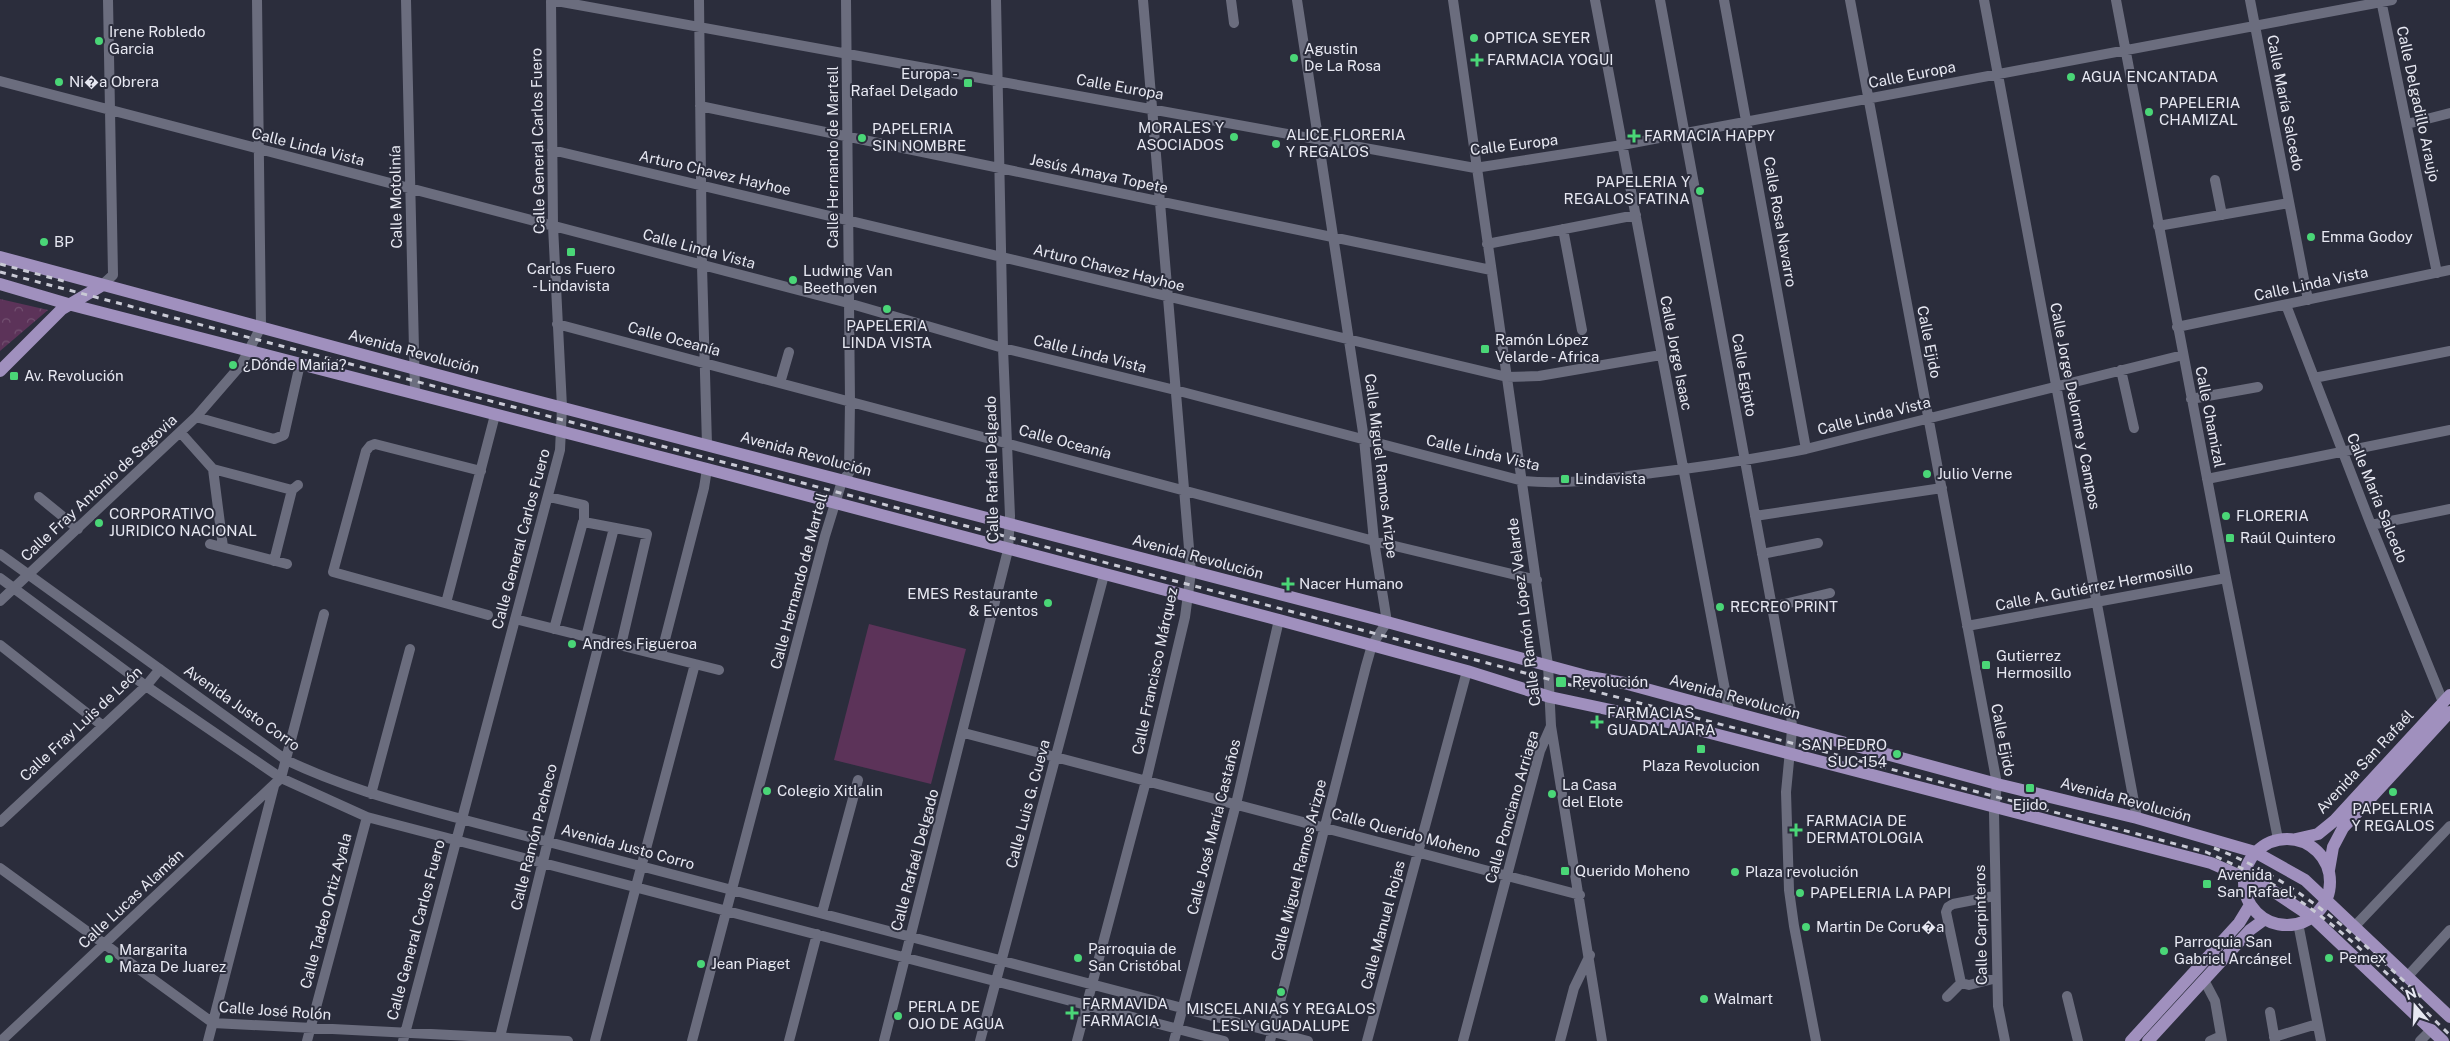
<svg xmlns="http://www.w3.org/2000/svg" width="2450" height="1041" viewBox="0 0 2450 1041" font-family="'Public Sans',sans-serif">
	<defs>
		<pattern id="forest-crowns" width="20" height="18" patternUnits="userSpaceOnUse" patternTransform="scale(1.25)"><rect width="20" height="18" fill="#5c3359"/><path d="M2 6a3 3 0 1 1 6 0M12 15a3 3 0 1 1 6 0" fill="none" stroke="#735171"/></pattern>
	</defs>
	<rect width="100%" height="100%" fill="#2b2d3c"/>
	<!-- forest -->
	<path fill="url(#forest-crowns)" d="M0,299L48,310L0,351Z"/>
	<!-- pitch -->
	<path fill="#5c3359" d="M869,624L966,649L931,784L834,760Z"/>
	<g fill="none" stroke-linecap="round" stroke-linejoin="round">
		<!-- street -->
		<path stroke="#6b6d7e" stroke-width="10" d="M406,0L415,394
			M551,0L1475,168L1622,145L2392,0
			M699,0L702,266L707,445
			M1231,0L1234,23
			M1453,0L1548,665L1551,726L1602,1041
			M1595,0L1729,711
			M1660,0L1791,710L1792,730L1786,792L1789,890L1794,926L1816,1041
			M1724,0L1806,449
			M1850,0L1997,784L1994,813L1998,1006L2005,1041
			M1984,0L2137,818
			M2116,0L2226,578L2278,839
			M2250,0L2308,300
			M2381,0L2437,273
			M0,81L848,303L1003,348L1175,390L1523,481C1566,485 1608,479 1652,473C1704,467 1755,459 1806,449L2183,355
			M700,106L1491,270
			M2407,124L2450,113
			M552,150L1507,377L1539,376L1661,355
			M2215,180L2222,215
			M2158,226L2289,203
			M1563,229L1582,330
			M1487,244L1636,215
			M101,286L113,275L108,0
			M2286,305L2371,525L2443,702
			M557,324L1374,541L1537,580
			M2177,327L2450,270
			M2121,370L2134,428
			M2314,378L2450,351
			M780,383L789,352
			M2191,399L2258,387
			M196,417L274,439L284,435L300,364
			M180,432L213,469L223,547
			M213,469L292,490
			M481,471L375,444L370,446L366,451L333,572L488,615
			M2207,479L2450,430
			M39,497L78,529
			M549,497L584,505V522L647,534L621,645
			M1755,516L1942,488
			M2371,525L2450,509
			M210,544L287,564
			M0,554L286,760C345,788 399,802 461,819L1308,1041
			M1762,554L1818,543
			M274,561L292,490L298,485
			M0,578L146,686L281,778L367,817L1224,1041
			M0,601L196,417L241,365L261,327L257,0
			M446,603L495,415
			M1772,607L1830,593
			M515,619L719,670
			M1967,626L2226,578
			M554,629L583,522
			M586,637L614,528
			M0,645L103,726
			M661,655L704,488L707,469
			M964,733L1580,895
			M371,794L410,649
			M0,822L146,686L160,669
			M0,868L213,1023L568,1041
			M822,913L858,780
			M2298,923L2321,1041
			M2354,927L2450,826
			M2407,977L2450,930
			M2204,980L2215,1001L2222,1041
			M1961,983L1946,912L1948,907L1953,904L1994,896
			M1961,983L1969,985L1997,978
			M2067,996L2078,1041
			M1947,997L1961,983
			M2270,1012L2275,1041
			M2274,1037L2317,1024
			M1,1041L281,778L324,614
			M208,1041L274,786
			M307,1041L367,817
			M403,1041L560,450L562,407L553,226L551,0
			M499,1041L548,841L600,640
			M595,1041L695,664
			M692,1041L825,536L842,481L849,473L850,401L846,0
			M789,1041L817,934
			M884,1041L1008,550L1010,516L1003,348L996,0
			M980,1041L1104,575
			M1077,1041L1146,781L1185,617L1191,572L1143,0
			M1174,1041L1236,804L1279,620
			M1270,1041L1366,666L1372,645L1387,622L1374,541L1364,439L1297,0
			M1367,1041L1467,671
			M1463,1041L1540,751L1551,726
			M1560,1041L1574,988L1590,955
			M2210,1041L2221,1036
			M2420,1041L2431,1030"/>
		<!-- primary -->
		<path stroke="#a090be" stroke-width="12" d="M0,257L475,385L1387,622L1590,677L1624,683L1997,784L2137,818L2255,852L2305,880L2450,1017
			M0,284L68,304L707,469L1279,620L1467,671L1550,697L1672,723L2211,863L2270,889L2312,917L2443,1041
			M0,371L62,309L101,286
			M2244 882a43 43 0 1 1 86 0a43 43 0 1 1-86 0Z
			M2296,839L2318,834L2334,821L2450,695
			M2329,870L2333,847L2343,828L2450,712
			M2131,1041L2239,923L2250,905
			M2148,1041L2250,930L2265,919"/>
		<!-- rail -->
		<path stroke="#c9cad5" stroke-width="3" stroke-dasharray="6 6" stroke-linecap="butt" d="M0,264L67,282
			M0,272L2206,852C2244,869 2281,886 2314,911C2363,947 2406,993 2450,1035
			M2214,848C2299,881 2356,936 2421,997"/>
	</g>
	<!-- markers -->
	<g fill="#4ad677" stroke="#2b2d3c" stroke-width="2">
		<circle cx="1474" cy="38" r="5"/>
		<circle cx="99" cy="41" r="5"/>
		<circle cx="1294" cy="58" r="5"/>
		<path d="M1474.5 52.5h5v5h5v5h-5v5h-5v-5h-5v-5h5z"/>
		<circle cx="2071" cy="77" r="5"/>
		<circle cx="59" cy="82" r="5"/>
		<rect x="963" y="78" width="10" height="10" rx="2.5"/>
		<circle cx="2149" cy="112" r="5"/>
		<path d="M1631.5 128.5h5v5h5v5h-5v5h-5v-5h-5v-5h5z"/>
		<circle cx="1234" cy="137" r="5"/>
		<circle cx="862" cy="138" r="5"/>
		<circle cx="1276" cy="144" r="5"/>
		<circle cx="1700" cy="191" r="5"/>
		<circle cx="2311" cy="237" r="5"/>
		<circle cx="44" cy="242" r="5"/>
		<rect x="566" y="247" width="10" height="10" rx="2.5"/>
		<circle cx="793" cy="280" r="5"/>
		<circle cx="887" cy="309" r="5"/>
		<rect x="1480" y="344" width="10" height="10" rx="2.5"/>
		<circle cx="233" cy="365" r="5"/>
		<rect x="9" y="371" width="10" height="10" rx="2.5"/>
		<circle cx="1927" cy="474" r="5"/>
		<rect x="1560" y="474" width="10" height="10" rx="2.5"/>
		<circle cx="2226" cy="516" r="5"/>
		<circle cx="99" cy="523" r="5"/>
		<rect x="2225" y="533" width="10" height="10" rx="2.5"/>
		<path d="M1285.5 576.5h5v5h5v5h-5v5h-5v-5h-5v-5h5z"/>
		<circle cx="1048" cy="603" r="5"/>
		<circle cx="1720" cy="607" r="5"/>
		<circle cx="572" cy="644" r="5"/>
		<rect x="1981" y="660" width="10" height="10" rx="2.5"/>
		<rect x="1555" y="676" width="12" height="12" rx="2.5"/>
		<path d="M1594.5 714.5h5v5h5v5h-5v5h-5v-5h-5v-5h5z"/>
		<rect x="1696" y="744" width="10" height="10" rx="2.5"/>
		<circle cx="1897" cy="754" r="5"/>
		<rect x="2025" y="783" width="10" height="10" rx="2.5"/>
		<circle cx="767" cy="791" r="5"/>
		<circle cx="2393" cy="792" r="5"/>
		<circle cx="1552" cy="794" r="5"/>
		<path d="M1793.5 822.5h5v5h5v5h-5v5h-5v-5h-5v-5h5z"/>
		<rect x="1560" y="866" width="10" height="10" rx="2.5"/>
		<circle cx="1735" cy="872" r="5"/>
		<rect x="2202" y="879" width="10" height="10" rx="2.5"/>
		<circle cx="1800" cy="893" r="5"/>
		<circle cx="1806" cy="927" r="5"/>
		<circle cx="2164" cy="951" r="5"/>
		<circle cx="1078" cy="958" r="5"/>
		<circle cx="2329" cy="958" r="5"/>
		<circle cx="109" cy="959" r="5"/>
		<circle cx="701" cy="964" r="5"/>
		<circle cx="1281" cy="992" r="5"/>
		<circle cx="1704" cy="999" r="5"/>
		<path d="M1069.5 1005.5h5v5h5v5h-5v5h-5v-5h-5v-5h5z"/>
		<circle cx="898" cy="1016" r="5"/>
	</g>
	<g text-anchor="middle" stroke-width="4" stroke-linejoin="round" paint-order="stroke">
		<!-- poi labels -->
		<g font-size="15" fill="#e7e8f2" stroke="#2b2d3c" text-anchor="start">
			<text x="109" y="37">Irene Robledo<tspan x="109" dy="17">Garcia</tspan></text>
			<text x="1484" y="43">OPTICA SEYER</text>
			<text x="1304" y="54">Agustin<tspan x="1304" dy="17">De La Rosa</tspan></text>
			<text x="1487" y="65">FARMACIA YOGUI</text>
			<text x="958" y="79" text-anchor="end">Europa -<tspan x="958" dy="17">Rafael Delgado</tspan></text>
			<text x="2081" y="82">AGUA ENCANTADA</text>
			<text x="69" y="87">Ni�a Obrera</text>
			<text x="2159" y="108">PAPELERIA<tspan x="2159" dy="17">CHAMIZAL</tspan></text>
			<text x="1224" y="133" text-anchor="end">MORALES Y<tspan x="1224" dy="17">ASOCIADOS</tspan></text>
			<text x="872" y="134">PAPELERIA<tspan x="872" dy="17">SIN NOMBRE</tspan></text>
			<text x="1286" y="140">ALICE FLORERIA<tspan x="1286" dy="17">Y REGALOS</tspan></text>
			<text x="1644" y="141">FARMACIA HAPPY</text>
			<text x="1690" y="187" text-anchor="end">PAPELERIA Y<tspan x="1690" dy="17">REGALOS FATINA</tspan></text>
			<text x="2321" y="242">Emma Godoy</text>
			<text x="54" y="247">BP</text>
			<text x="571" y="274" text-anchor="middle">Carlos Fuero<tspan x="571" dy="17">- Lindavista</tspan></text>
			<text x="803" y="276">Ludwing Van<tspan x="803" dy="17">Beethoven</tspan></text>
			<text x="887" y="331" text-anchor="middle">PAPELERIA<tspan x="887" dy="17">LINDA VISTA</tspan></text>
			<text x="1495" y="345">Ramón López<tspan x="1495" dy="17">Velarde - Africa</tspan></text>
			<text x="243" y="370">¿Dónde Maria?</text>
			<text x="24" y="381">Av. Revolución</text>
			<text x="1937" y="479">Julio Verne</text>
			<text x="1575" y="484">Lindavista</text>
			<text x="109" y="519">CORPORATIVO<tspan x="109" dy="17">JURIDICO NACIONAL</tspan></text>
			<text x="2236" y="521">FLORERIA</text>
			<text x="2240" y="543">Raúl Quintero</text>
			<text x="1299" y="589">Nacer Humano</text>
			<text x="1038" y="599" text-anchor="end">EMES Restaurante<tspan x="1038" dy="17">&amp; Eventos</tspan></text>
			<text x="1730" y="612">RECREO PRINT</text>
			<text x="582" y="649">Andres Figueroa</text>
			<text x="1996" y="661">Gutierrez<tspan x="1996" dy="17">Hermosillo</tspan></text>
			<text x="1572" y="687">Revolución</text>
			<text x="1607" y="718">FARMACIAS<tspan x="1607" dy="17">GUADALAJARA</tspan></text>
			<text x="1887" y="750" text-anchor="end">SAN PEDRO<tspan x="1887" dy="17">SUC 154</tspan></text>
			<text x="1701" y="771" text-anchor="middle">Plaza Revolucion</text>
			<text x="1562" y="790">La Casa<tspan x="1562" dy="17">del Elote</tspan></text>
			<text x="777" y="796">Colegio Xitlalin</text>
			<text x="2030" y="810" text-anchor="middle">Ejido</text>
			<text x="2393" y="814" text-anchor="middle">PAPELERIA<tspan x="2393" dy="17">Y REGALOS</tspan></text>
			<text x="1806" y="826">FARMACIA DE<tspan x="1806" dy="17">DERMATOLOGIA</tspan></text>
			<text x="1575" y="876">Querido Moheno</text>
			<text x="1745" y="877">Plaza revolución</text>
			<text x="2217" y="880">Avenida<tspan x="2217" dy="17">San Rafael</tspan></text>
			<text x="1810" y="898">PAPELERIA LA PAPI</text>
			<text x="1816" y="932">Martin De Coru�a</text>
			<text x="2174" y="947">Parroquia San<tspan x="2174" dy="17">Gabriel Arcángel</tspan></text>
			<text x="1088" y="954">Parroquia de<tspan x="1088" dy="17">San Cristóbal</tspan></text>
			<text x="119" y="955">Margarita<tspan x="119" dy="17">Maza De Juarez</tspan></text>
			<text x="2339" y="963">Pemex</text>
			<text x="711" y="969">Jean Piaget</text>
			<text x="1714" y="1004">Walmart</text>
			<text x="1082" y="1009">FARMAVIDA<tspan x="1082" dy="17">FARMACIA</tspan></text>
			<text x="908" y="1012">PERLA DE<tspan x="908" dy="17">OJO DE AGUA</tspan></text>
			<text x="1281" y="1014" text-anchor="middle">MISCELANIAS Y REGALOS<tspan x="1281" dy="17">LESLY GUADALUPE</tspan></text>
		</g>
		<!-- street labels -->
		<g font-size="15" fill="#e7e8f2" stroke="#2b2d3c">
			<text transform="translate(1912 75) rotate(-11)" y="5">Calle Europa</text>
			<text transform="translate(1120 87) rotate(10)" y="5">Calle Europa</text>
			<text transform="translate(2285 103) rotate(79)" y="5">Calle María Salcedo</text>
			<text transform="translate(2418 104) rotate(78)" y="5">Calle Delgadillo Araujo</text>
			<text transform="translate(538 141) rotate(-91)" y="5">Calle General Carlos Fuero</text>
			<text transform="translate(1514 145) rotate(-7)" y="5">Calle Europa</text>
			<text transform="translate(308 147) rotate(14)" y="5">Calle Linda Vista</text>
			<text transform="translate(833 157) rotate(-90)" y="5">Calle Hernando de Martell</text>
			<text transform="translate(715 173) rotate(13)" y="5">Arturo Chavez Hayhoe</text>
			<text transform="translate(1099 174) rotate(12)" y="5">Jesús Amaya Topete</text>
			<text transform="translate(396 197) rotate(-91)" y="5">Calle Motolinía</text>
			<text transform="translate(1780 222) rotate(80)" y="5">Calle Rosa Navarro</text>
			<text transform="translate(699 249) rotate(15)" y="5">Calle Linda Vista</text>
			<text transform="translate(1109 268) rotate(14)" y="5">Arturo Chavez Hayhoe</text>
			<text transform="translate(2311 284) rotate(-12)" y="5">Calle Linda Vista</text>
			<text transform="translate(674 339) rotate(15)" y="5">Calle Oceanía</text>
			<text transform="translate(1929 342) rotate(79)" y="5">Calle Ejido</text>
			<text transform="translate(414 352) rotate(15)" y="5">Avenida Revolución</text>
			<text transform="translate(1676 353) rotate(79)" y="5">Calle Jorge Isaac</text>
			<text transform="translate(1090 354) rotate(14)" y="5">Calle Linda Vista</text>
			<text transform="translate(1744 375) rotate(80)" y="5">Calle Egipto</text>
			<text transform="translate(2075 406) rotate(79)" y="5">Calle Jorge Delorme y Campos</text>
			<text transform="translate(1874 416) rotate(-14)" y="5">Calle Linda Vista</text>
			<text transform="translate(2210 417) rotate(79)" y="5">Calle Chamizal</text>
			<text transform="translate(1065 442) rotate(15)" y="5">Calle Oceanía</text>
			<text transform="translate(1483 453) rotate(13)" y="5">Calle Linda Vista</text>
			<text transform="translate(806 454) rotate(15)" y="5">Avenida Revolución</text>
			<text transform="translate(1381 466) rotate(83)" y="5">Calle Miguel Ramos Arizpe</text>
			<text transform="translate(992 469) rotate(-91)" y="5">Calle Rafaél Delgado</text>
			<text transform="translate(99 488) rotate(-43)" y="5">Calle Fray Antonio de Segovia</text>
			<text transform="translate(2377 498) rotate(68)" y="5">Calle María Salcedo</text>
			<text transform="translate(521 539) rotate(-75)" y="5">Calle General Carlos Fuero</text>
			<text transform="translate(1198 557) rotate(15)" y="5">Avenida Revolución</text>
			<text transform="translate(799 581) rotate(-75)" y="5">Calle Hernando de Martell</text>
			<text transform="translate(2094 587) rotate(-11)" y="5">Calle A. Gutiérrez Hermosillo</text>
			<text transform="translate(1524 612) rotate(-97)" y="5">Calle Ramón López Velarde</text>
			<text transform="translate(1155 671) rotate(-78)" y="5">Calle Francisco Márquez</text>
			<text transform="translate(1735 697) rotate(15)" y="5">Avenida Revolución</text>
			<text transform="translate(242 708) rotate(35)" y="5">Avenida Justo Corro</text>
			<text transform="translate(81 724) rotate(-43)" y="5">Calle Fray Luis de León</text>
			<text transform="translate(2003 740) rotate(79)" y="5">Calle Ejido</text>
			<text transform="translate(2365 762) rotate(-47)" y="5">Avenida San Rafaél</text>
			<text transform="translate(2126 800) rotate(15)" y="5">Avenida Revolución</text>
			<text transform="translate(1028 804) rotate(-75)" y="5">Calle Luis G. Cueva</text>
			<text transform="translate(1512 807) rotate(-74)" y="5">Calle Ponciano Arriaga</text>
			<text transform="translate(1214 827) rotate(-76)" y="5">Calle José María Castaños</text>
			<text transform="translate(1406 833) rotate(15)" y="5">Calle Querido Moheno</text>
			<text transform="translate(534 837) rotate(-76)" y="5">Calle Ramón Pacheco</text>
			<text transform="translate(628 847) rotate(15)" y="5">Avenida Justo Corro</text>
			<text transform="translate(915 860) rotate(-75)" y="5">Calle Rafaél Delgado</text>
			<text transform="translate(1299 870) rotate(-76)" y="5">Calle Miguel Ramos Arizpe</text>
			<text transform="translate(131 899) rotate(-43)" y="5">Calle Lucas Alamán</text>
			<text transform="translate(326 911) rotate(-75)" y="5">Calle Tadeo Ortiz Ayala</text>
			<text transform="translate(1383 925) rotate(-75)" y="5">Calle Manuel Rojas</text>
			<text transform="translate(1981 925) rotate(-91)" y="5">Calle Carpinteros</text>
			<text transform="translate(416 930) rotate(-75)" y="5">Calle General Carlos Fuero</text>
			<text transform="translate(275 1011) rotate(4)" y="5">Calle José Rolón</text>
		</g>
	</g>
	<!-- north arrow -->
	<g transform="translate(2415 1006) rotate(341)" stroke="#2b2d3c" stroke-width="4" paint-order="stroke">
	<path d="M0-4L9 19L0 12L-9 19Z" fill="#e7e8f2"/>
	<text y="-8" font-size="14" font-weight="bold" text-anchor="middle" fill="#e7e8f2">N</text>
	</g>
</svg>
